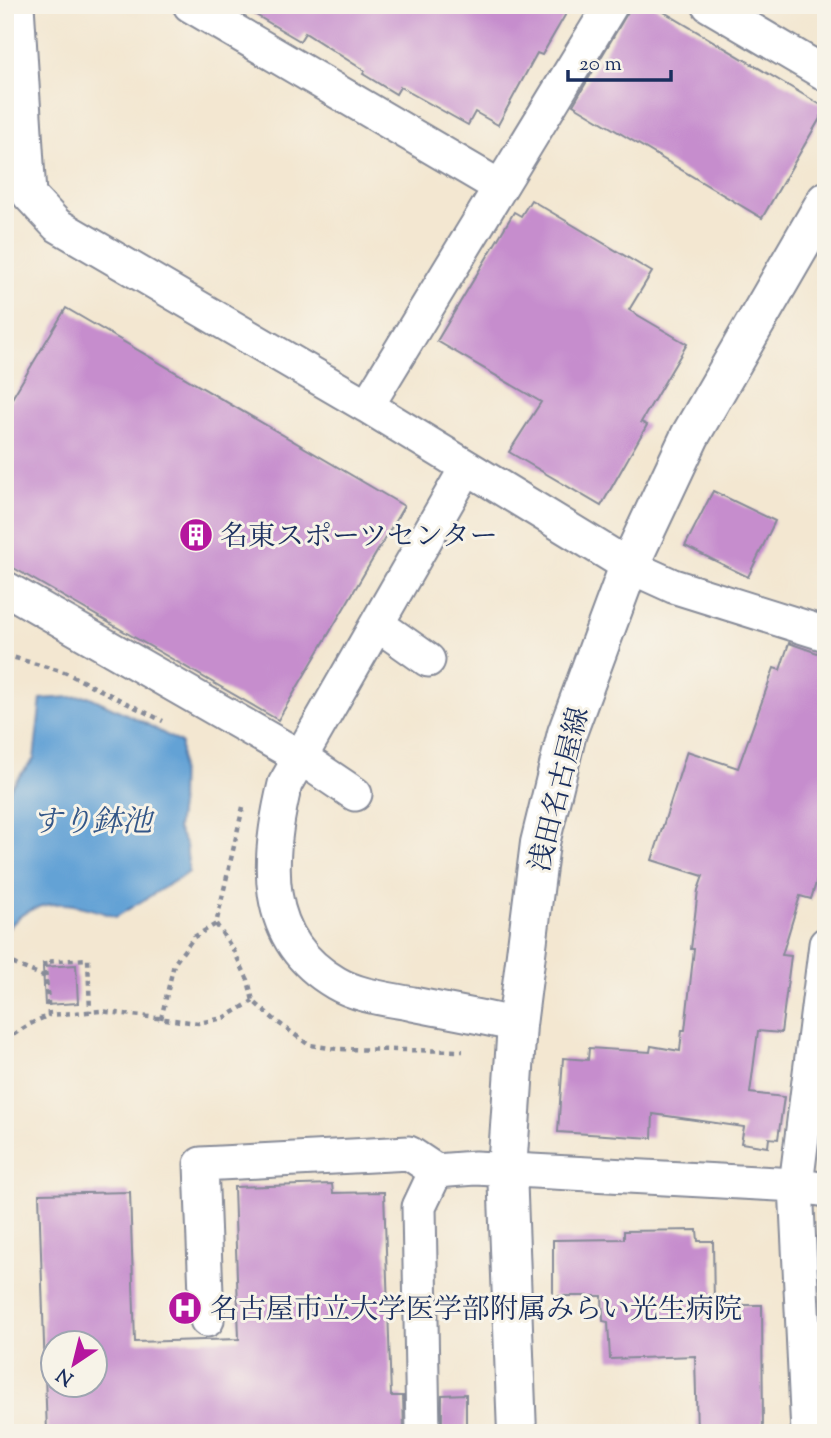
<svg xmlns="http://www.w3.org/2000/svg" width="831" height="1438" viewBox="0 0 831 1438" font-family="'Sorts Mill Goudy','Noto Serif JP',serif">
	<rect width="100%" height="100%" fill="#f7f3e8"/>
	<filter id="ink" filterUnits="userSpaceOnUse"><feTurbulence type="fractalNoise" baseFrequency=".0143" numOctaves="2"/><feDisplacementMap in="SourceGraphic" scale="14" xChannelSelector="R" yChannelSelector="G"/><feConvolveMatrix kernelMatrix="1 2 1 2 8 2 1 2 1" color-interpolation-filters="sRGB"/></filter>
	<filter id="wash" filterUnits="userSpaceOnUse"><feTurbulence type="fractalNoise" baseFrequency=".00686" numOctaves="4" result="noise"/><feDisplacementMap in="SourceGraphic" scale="28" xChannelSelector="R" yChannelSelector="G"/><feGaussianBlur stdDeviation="1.57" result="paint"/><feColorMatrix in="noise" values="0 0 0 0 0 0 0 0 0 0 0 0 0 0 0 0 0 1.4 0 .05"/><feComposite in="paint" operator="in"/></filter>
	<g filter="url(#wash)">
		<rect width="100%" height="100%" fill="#f3e7d1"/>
		<!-- green -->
		<path fill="#7cd397" stroke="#4c817a" stroke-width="2" d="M5,17L20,168L5,184Z"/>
		<!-- water -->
		<path fill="#63a2d5" stroke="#3f689a" stroke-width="2" d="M88,696L143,722L181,743L180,805L177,829L186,845L189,872L116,917C86,907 55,895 25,913C17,917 11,926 5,932V800L12,785L34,759L41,699Z"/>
		<g id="blocks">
			<!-- building -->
			<path fill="#c68dcd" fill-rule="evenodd" d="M239,5H571L542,55L537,53L498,125L475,112L468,125L400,87L396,94L363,74L365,71L305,33L300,41Z
				M632,5H652L826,108L762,218L573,105Z
				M531,200L652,272L629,310L687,344L641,422L647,425L601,506L509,452L541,402L437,341L514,212L521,216Z
				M66,308L404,506L278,720L5,563V410Z
				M713,491L775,521L748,577L685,546Z
				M789,643L826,656V851L811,899L800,896L782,955L791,956L781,1033L758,1031L750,1093L784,1097L778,1139L769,1138L768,1147L741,1143L744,1127L653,1114L652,1138L558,1132L563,1058L588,1060L589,1048L650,1052L651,1046L680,1051L682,1030H685L694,949H691L698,890L703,876L652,860L687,751L738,768L774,668L780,670Z
				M76,965L78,1003L45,1005L43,967Z
				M332,1184L333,1193L384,1192L391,1396H403L404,1433H47L39,1194L130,1192L135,1342L239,1339L234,1187ZM52,1343H94V1385H52Z
				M697,1230L698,1241H713L714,1305H762L763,1433H697L695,1356L610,1359L608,1322L603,1321L602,1296H553V1240L624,1239V1231Z
				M466,1394V1433H442V1395Z"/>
		</g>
	</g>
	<g filter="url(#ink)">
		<use href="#blocks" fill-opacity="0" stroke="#878b98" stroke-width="2"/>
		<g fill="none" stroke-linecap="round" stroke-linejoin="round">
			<!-- minor casing -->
			<g stroke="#878b98" stroke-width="37">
				<path id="minor" d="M17,5L29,195L57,225L367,406L611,5
					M190,5L500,187
					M709,5L826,74
					M367,406L629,566L673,586L826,634
					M467,467L285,784C267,858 260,939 336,983C358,996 388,999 413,1004C448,1011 483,1017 517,1025
					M5,588L300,757L355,794
					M377,624L428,660
					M207,1320L201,1164L409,1153L436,1171
					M423,1433L419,1207L436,1171L475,1168L796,1185L826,1190
					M808,1433L796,1185L826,944"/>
			</g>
			<!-- major casing -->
			<g stroke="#878b98" stroke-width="42">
				<path id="major" d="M517,1433L507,1170L517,1025L540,843L567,733L629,566L690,436L826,201"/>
			</g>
			<!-- path -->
			<path stroke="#878b98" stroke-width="4.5" stroke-dasharray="5 5" stroke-linecap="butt" d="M5,655L64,672L163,721
				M243,807L216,924L234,951L248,980L253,1001L276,1021L309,1045L337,1049L463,1051
				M5,957L16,965L46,977L49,1015L100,1011L198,1023L224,1018L253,1001
				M46,977L44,962L88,959L90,1012
				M161,1019L174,964L194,937L216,924
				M5,1040L30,1024L49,1015"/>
			<!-- minor -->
			<use href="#minor" stroke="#fff" stroke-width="33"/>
			<!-- major -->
			<use href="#major" stroke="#fff" stroke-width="38"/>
		</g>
	</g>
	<!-- icons -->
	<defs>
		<g id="building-disc" transform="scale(1.75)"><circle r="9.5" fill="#b5179e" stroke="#f7f3e8"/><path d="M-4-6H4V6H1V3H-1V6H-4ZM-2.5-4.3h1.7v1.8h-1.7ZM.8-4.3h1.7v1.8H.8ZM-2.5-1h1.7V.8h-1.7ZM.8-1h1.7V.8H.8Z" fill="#fff"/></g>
		<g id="hospital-disc" transform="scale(1.75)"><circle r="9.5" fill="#b5179e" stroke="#f7f3e8"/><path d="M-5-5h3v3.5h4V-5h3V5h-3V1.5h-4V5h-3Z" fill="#fff"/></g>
	</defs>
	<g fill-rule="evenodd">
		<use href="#building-disc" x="196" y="535"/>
		<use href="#hospital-disc" x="185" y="1308"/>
	</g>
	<g text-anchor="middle" stroke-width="6" stroke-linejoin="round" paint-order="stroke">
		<!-- poi labels -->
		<g font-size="28" fill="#1b2f5e" stroke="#f7f3e8" text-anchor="start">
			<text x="220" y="545">名東スポーツセンター</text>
			<text x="210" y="1318">名古屋市立大学医学部附属みらい光生病院</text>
		</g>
		<!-- street labels -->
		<g font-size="28" fill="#1b2f5e" stroke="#f7f3e8">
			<text transform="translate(558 789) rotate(-76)" y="10">浅田名古屋線</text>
		</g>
		<!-- water labels -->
		<g font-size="30" font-style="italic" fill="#345788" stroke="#f7f3e8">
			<text x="92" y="831">すり鉢池</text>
		</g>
	</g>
	<!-- margin -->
	<rect width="831" height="1438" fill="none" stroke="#f7f3e8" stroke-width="28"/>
	<!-- north arrow -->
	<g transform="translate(74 1364) rotate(215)"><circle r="33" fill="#f7f3e8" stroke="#9fa5b1" stroke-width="2"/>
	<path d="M0-5L12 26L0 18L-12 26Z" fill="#b5179e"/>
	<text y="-10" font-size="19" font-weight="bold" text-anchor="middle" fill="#1b2f5e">N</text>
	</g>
	<!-- scale -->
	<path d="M568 70v10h103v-10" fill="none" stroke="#1b2f5e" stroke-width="3.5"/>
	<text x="579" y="70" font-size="21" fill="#1b2f5e" stroke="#f7f3e8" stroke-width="5" paint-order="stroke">20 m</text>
</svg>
